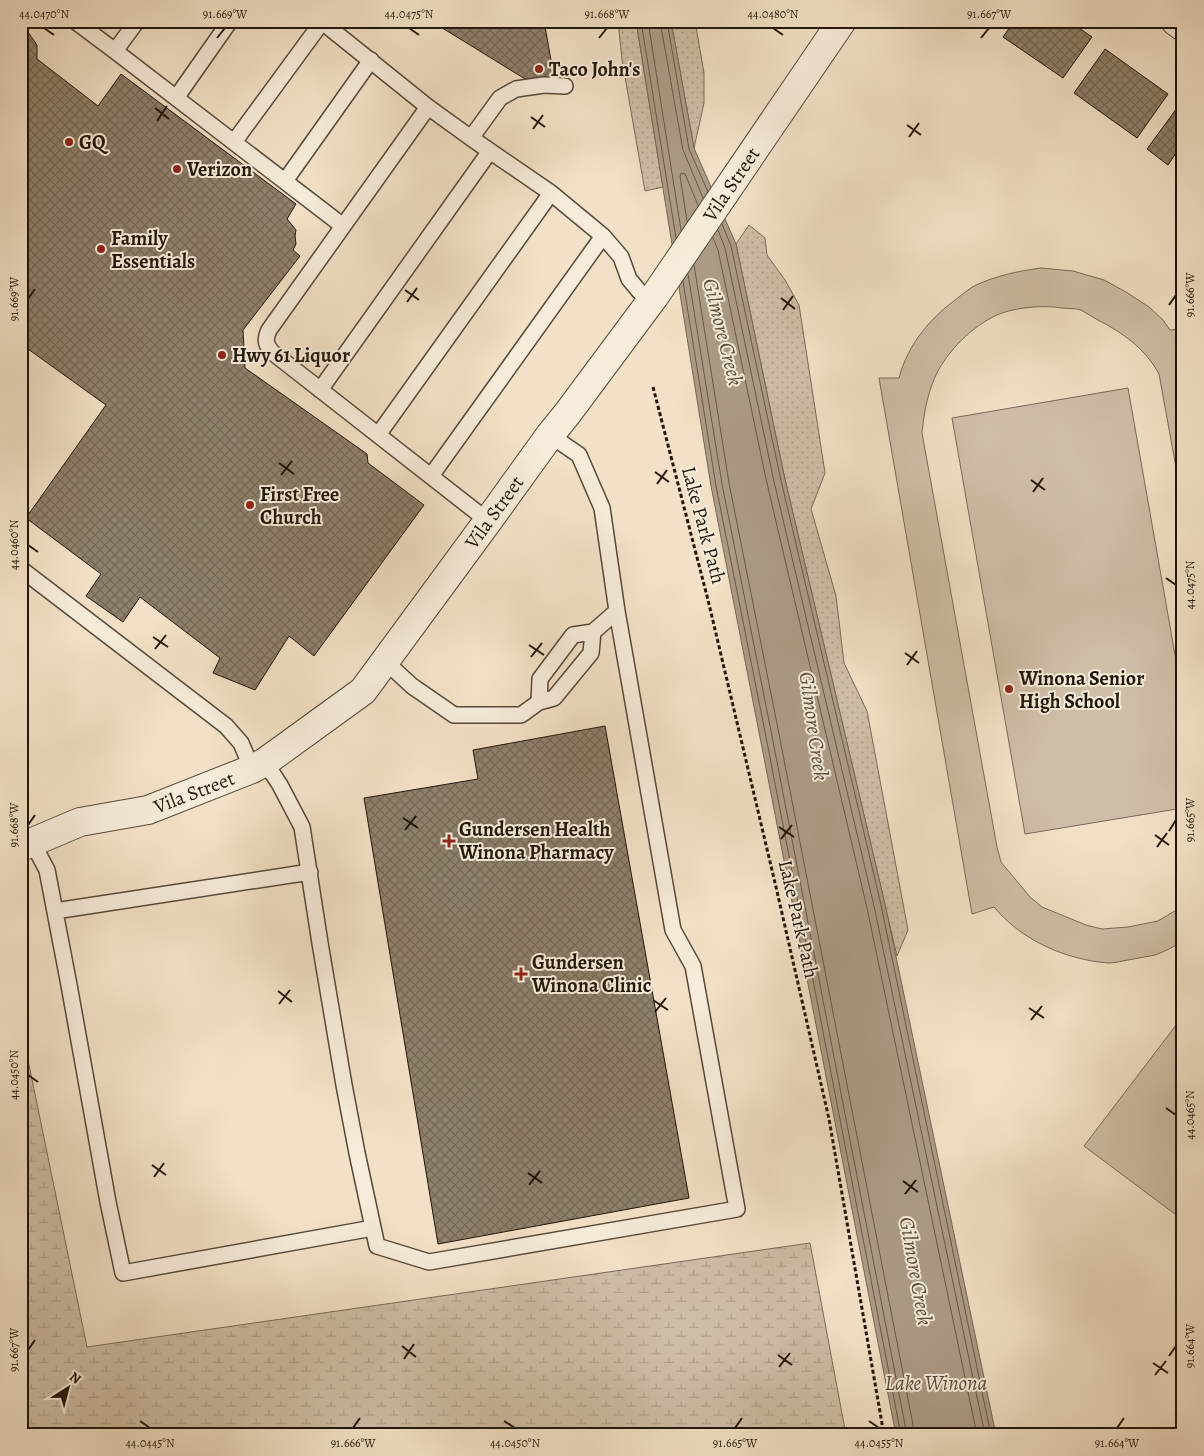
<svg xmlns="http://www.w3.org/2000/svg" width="1204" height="1456" viewBox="0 0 1204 1456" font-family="Alegreya,serif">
	<defs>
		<pattern id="grass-dots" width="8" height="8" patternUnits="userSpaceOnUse" patternTransform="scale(1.25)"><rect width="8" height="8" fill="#cfbea7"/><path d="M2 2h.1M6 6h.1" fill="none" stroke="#b1a38e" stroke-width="1.8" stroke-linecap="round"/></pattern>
		<pattern id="wetland-marsh" width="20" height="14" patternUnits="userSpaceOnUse" patternTransform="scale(1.25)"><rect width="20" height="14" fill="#cfbea7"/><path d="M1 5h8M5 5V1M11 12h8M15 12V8" fill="none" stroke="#b1a38e"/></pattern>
		<pattern id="building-cross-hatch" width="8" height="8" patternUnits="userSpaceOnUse" patternTransform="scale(1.25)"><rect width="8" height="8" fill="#8f806b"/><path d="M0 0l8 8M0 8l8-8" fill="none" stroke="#746856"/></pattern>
	</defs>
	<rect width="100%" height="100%" fill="#f3e1c7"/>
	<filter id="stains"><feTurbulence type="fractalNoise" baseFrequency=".004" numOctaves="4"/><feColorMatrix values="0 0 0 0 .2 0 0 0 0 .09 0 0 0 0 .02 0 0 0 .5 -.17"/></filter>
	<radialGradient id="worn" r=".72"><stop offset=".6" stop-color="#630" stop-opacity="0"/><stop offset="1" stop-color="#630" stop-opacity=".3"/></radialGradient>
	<!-- grass -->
	<path fill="url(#grass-dots)" stroke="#786a58" d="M618,21H636L663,187L645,191L622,60Z
		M671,21H695L704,73V103L694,148Z
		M749,225L765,238L767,255L785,280L799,305L825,473L811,509L836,596L844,663L867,711L908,930L897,956L784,475L736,244Z"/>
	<!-- wetland -->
	<path fill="url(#wetland-marsh)" stroke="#786a58" d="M21,1026L87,1347L810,1243L846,1435H21Z"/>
	<!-- garden -->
	<path fill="#cfbea7" stroke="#786a58" d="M1041,268L1073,271L1104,280L1126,292L1149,307L1163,320L1170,330L1183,329V506L1159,374C1146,349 1123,333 1098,320C1092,317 1087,313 1081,310C1076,308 1068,309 1062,308C1045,305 1019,307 1002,313C977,322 951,347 938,371C928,390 924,412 922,433L997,847L1001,862L1030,897L1042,907L1086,925L1102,929L1128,927L1158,921L1183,906V942C1173,946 1165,952 1155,955C1146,957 1137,958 1128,960C1122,961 1115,963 1109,963C1066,960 1021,940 994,907L972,914L879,378H899C908,344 930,318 959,297C964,293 969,289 974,286C995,276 1018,271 1041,268Z
		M1128,388L1183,700V808L1025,834L952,418Z
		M1183,1016V1220L1084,1146Z"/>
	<!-- water -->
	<path fill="#ac9c86" stroke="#756654" d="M636,21H671L694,148L736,244L784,475L885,904L996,1435H896L711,486Z"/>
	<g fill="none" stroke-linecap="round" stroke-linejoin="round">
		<!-- shore -->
		<path stroke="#675947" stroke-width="1" d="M641,21L676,238
			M648,21L681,230
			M660,21L683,150L703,198
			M667,21L689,149L708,192
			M687,221L680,176L681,173L685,174L698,205
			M722,224L731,246L780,476L881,905L991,1435
			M718,230L725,248L773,477L874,906L985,1435
			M713,238L718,250L766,479L867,908L977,1435
			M694,265L729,483L779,734L915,1435
			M688,274L722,484L772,736L907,1435
			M683,281L716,486L766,737L901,1435"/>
	</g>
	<!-- building -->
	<path fill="url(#building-cross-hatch)" stroke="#221608" d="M431,21H544L554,77L530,82Z
		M1014,21H1069L1092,37L1063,78L1003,37Z
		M21,30L28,32L37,45V59L98,106L121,74L296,204L287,219L296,230L295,236L296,244L293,250L300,256L243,330L245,368L367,454L368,463L424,505L314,656L289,636L255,690L213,673L220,658L140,597L123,622L86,596L101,574L26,518L106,405L21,344Z
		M1105,49L1168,94L1137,138L1074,93Z
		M1177,108L1183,112V158L1176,153L1168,165L1147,149Z
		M605,726L689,1198L438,1244L364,798L478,779L473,750Z"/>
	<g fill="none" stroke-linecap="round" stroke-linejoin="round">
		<!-- service casing -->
		<g stroke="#564938" stroke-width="18">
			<path id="service" d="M75,21L115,51L343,226
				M321,21L428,107L471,138L551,193L603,236L621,257L629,279L639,291L650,301
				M115,51L137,21
				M176,98L230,21
				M428,107L269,330C265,339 265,344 272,352L488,521
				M471,138L500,98L516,89L544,85L565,86
				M234,142L322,22
				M285,181L371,60
				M320,390L490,151
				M378,435L551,193
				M431,476L603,236
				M21,569L226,726L241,743L252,769
				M385,661L412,686L454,715H521L539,702L554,698L591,653L593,632
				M539,702L540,679L573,635L593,632L617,611
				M265,762L280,785L302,827L320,943L344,1085L357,1153L377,1246L429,1262L737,1209L693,966L673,930L617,611L602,508L579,455L550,435
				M32,842L47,870L69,985L108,1202L123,1273L373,1228
				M55,911L310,872"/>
		</g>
		<!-- tertiary casing -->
		<g stroke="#564938" stroke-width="30">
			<path id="tertiary" d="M1175,21L1183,27
				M21,847L80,822L148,810L252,769L265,762L363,691L488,521L550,435L567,414L654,297L842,21"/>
		</g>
		<!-- path -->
		<path stroke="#221608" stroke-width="3" stroke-dasharray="4 2.5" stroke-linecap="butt" d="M653,387L708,600L776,887L829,1119L884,1435"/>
		<!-- service -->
		<use href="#service" stroke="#f7ecdb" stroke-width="15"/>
		<!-- tertiary -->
		<use href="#tertiary" stroke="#f7ecdb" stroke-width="28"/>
	</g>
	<!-- ticks -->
	<path fill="none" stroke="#221608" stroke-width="2" d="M44,28L54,35M409,28L419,35M773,28L783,35M217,38L225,28M599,38L607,28M981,38L989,28M155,108L169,119M531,117L545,127M157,121L167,106M907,125L921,135M533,129L543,115M909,137L919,123M405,290L419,300M781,298L795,309M28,299L35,289M407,302L417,288M1169,305L1176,295M783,310L793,296M279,463L294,474M655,472L669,482M281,475L292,461M1031,480L1045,490M657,484L667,470M1033,492L1043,478M28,545L38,552M1166,578L1176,585M153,637L168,647M529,645L544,655M155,649L166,635M905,653L919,663M531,657L542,643M907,665L917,651M403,818L418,828M28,825L35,815M779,827L794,837M405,830L416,816M1169,831L1176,820M1155,835L1169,845M781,839L792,825M1157,847L1167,833M278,991L292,1002M653,1000L668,1010M279,1004L290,990M1029,1008L1044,1018M655,1012L666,998M1031,1020L1042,1006M28,1075L38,1082M1166,1108L1176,1115M152,1165L166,1175M528,1173L542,1183M154,1177L164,1163M903,1181L918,1192M529,1185L540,1171M905,1194L916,1180M402,1346L416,1357M28,1350L35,1340M778,1355L792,1365M1169,1356L1176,1346M404,1359L414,1344M1153,1363L1168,1373M779,1367L790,1353M1155,1375L1166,1361M140,1421L150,1428M504,1421L515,1428M869,1421L879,1428M353,1428L360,1418M735,1428L742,1418M1117,1428L1124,1418"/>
	<!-- markers -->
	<g fill="#8f2418" stroke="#f7ecdb" stroke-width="2">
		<circle cx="539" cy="69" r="5"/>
		<circle cx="69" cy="142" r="5"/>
		<circle cx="177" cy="169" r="5"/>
		<circle cx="101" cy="249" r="5"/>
		<circle cx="222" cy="355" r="5"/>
		<circle cx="250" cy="505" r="5"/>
		<circle cx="1009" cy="689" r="5"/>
		<path d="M446.5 833.5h5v5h5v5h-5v5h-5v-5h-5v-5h5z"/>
		<path d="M518.5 966.5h5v5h5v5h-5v5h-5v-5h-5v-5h5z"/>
	</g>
	<g text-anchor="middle" stroke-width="4" stroke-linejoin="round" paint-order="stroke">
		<!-- poi labels -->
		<g font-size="20" font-weight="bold" fill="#221608" stroke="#f7ecdb" text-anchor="start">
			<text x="549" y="76">Taco John's</text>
			<text x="79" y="149">GQ</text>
			<text x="187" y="176">Verizon</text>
			<text x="111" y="245">Family<tspan x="111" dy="23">Essentials</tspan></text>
			<text x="232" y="362">Hwy 61 Liquor</text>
			<text x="260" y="501">First Free<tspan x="260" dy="23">Church</tspan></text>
			<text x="1019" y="685">Winona Senior<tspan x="1019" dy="23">High School</tspan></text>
			<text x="459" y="836">Gundersen Health<tspan x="459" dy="23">Winona Pharmacy</tspan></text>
			<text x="532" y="969">Gundersen<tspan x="532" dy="23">Winona Clinic</tspan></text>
		</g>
		<!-- street labels -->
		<g font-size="20" fill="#221608" stroke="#f7ecdb">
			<text transform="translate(731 184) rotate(-56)" y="7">Vila Street</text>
			<text transform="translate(494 512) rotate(-54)" y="7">Vila Street</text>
			<text transform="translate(704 525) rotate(75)" y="7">Lake Park Path</text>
			<text transform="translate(194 792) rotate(-21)" y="7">Vila Street</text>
			<text transform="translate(799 919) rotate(77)" y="7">Lake Park Path</text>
		</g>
		<!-- water labels -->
		<g font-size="21" font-style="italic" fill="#594c3a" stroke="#f7ecdb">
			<text transform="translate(723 332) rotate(76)" y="7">Gilmore Creek</text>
			<text transform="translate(814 726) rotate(82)" y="7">Gilmore Creek</text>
			<text transform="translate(916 1271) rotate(80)" y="7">Gilmore Creek</text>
			<text x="936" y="1390">Lake Winona</text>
		</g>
	</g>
	<!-- margin -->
	<rect width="1204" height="1456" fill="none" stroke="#f3e1c7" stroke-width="55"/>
	<!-- north arrow -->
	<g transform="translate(68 1388) rotate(36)" stroke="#f7ecdb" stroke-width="4" paint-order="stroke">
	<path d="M0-4L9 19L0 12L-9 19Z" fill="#221608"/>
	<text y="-8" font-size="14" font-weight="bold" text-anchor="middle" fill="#221608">N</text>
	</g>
	<rect x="28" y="28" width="1148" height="1400" fill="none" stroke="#221608" stroke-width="2"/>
	<g font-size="12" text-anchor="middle" fill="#221608">
		<text x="44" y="18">44.0470°N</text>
		<text x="225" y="18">91.669°W</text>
		<text x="409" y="18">44.0475°N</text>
		<text x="607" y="18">91.668°W</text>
		<text x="773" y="18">44.0480°N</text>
		<text x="989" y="18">91.667°W</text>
		<text transform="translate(1190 295) rotate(-90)" y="4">91.666°W</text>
		<text transform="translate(14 299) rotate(-90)" y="4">91.669°W</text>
		<text transform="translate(14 545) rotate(-90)" y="4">44.0460°N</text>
		<text transform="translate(1190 585) rotate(-90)" y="4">44.0475°N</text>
		<text transform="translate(1190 820) rotate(-90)" y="4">91.665°W</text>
		<text transform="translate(14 825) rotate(-90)" y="4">91.668°W</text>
		<text transform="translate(14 1075) rotate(-90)" y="4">44.0450°N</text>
		<text transform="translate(1190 1115) rotate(-90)" y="4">44.0465°N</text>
		<text transform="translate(1190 1346) rotate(-90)" y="4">91.664°W</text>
		<text transform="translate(14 1350) rotate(-90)" y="4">91.667°W</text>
		<text x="150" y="1447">44.0445°N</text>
		<text x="353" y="1447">91.666°W</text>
		<text x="515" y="1447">44.0450°N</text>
		<text x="735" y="1447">91.665°W</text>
		<text x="879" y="1447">44.0455°N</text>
		<text x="1117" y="1447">91.664°W</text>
	</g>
	<rect width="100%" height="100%" filter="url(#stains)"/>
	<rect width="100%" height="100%" fill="url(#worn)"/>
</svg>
